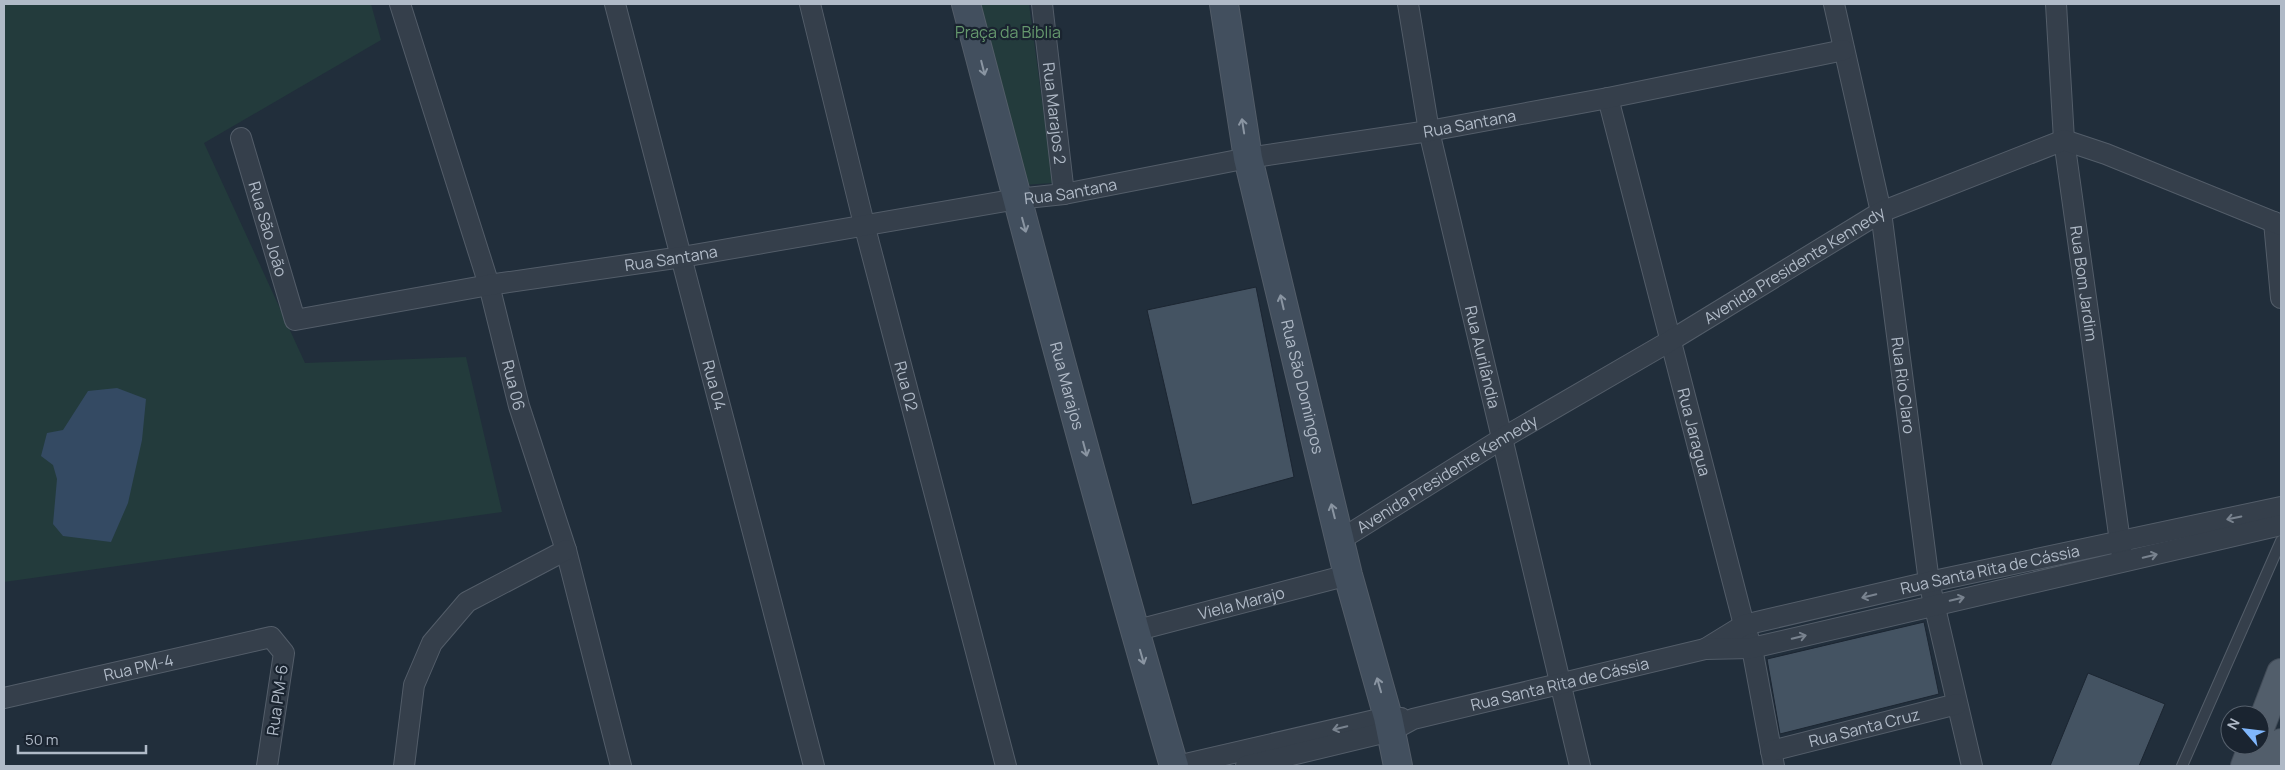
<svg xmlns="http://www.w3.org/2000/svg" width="2285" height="770" viewBox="0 0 2285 770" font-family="Manrope,sans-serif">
	<rect width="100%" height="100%" fill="#212e3b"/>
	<!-- green -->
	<path fill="#233b3c" d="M4,4H371L381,40L204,143L305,363L466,357L502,512L4,582Z
		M974,4H1029L1053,183L1023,185Z"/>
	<!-- water -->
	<path fill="#344a63" d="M117,388L146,399L142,440L128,503L111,542L63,536L53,524L57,479L53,465L41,456L47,433L63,430L88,391Z"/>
	<!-- building -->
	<path fill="#445362" stroke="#1c2632" d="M1256,287L1294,477L1192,505L1147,310Z
		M1924,622L1939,694L1780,734L1767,659Z
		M2088,673L2165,704L2139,766H2050Z"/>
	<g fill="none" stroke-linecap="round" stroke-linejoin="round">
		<!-- lane casing -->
		<g stroke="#535d69" stroke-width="12">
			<path id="lane" d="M2182,766L2281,541"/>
		</g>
		<!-- street casing -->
		<g stroke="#535d69" stroke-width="22">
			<g id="street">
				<path id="s1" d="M400,4L489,285L519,406L566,550L621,766"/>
				<path id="s2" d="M615,4L814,766"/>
				<path id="s3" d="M810,4L864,224L1006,766"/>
				<path id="s4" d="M1042,4L1064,194"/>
				<path id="s5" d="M1408,4L1429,131L1580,766"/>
				<path id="s6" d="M1834,4L1881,212L1929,582L1972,766"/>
				<path id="s7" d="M2056,4L2064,140L2122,556"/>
				<path id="s8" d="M1608,98L1744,625L1752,648L1774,766"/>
				<path id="s9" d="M241,138L295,320L489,285L682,257L1017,199L1064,194L1248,158L1429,131L1608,98L1844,50"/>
				<path d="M2274,222L2281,298"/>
				<path id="s10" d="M1340,540L1503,438L1670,341L1881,212L2064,140L2106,154L2281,225"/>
				<path id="s11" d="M1134,631L1348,575"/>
				<path id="s12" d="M1705,649L1744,625L1929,582L2281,507"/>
				<path id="s13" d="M4,698L271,637L284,653L267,766"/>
				<path id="s14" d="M1771,751L1957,704"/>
				<path d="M404,766L414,685L432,643L467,602L566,550"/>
				<path d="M1177,766L1388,717L1401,718"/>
				<path id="s15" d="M1246,766L1391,731L1413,719L1705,649L1752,648L2281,525"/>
			</g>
		</g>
		<!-- secondary casing -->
		<g stroke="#535d69" stroke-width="30">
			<g id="secondary">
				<path id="s16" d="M966,4C1033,259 1100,513 1174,766"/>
				<path id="s17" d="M1224,4L1248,158L1348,575L1388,717L1398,766"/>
			</g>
		</g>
		<!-- primary casing -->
		<g stroke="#414b57" stroke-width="30">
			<path id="primary" d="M2260,728L2281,673
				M2245,766L2253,745
				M2273,766L2281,743"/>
		</g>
		<!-- lane -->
		<use href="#lane" stroke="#353f4b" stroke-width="10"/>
		<!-- street -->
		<use href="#street" stroke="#353f4b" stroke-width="20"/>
		<!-- secondary -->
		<use href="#secondary" stroke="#424f5e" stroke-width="28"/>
		<!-- primary -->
		<use href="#primary" stroke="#525e6b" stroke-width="28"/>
	</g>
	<!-- one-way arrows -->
	<defs><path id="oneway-shaft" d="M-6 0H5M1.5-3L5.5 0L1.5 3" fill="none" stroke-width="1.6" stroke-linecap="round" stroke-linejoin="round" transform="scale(1.25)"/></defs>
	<g stroke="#8a95a2">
		<use href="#oneway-shaft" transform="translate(983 68) rotate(76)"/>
		<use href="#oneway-shaft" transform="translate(1243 126) rotate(-99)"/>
		<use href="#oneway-shaft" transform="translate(1024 225) rotate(75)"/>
		<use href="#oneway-shaft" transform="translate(1282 302) rotate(-103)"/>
		<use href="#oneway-shaft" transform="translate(1085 449) rotate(75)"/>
		<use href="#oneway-shaft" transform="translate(1333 511) rotate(-104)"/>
		<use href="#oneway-shaft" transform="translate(1142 657) rotate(74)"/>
		<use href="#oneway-shaft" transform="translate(1379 685) rotate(-106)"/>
	</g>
	<g stroke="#79838f">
		<use href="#oneway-shaft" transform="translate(2234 518) rotate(168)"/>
		<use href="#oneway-shaft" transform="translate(2150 556) rotate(-13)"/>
		<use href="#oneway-shaft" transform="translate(1869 596) rotate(167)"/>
		<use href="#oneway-shaft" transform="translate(1957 599) rotate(-13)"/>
		<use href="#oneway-shaft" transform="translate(1799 637) rotate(-14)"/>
		<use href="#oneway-shaft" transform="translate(1340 728) rotate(167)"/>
	</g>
	<g text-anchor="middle" stroke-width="4.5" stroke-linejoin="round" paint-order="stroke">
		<!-- park labels -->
		<g font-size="16" fill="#66996e" stroke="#1a2430">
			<text x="1008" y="38">Praça da Bíblia</text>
		</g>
		<!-- street labels -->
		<g font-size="16" fill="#b0bac7" stroke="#1a2430">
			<text dy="6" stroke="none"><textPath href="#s4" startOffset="110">Rua Marajos 2</textPath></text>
			<text dy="6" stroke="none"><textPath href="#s9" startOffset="1381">Rua Santana</textPath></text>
			<text dy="6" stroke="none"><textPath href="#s9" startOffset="976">Rua Santana</textPath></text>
			<text dy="6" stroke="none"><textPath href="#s9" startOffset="95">Rua São João</textPath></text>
			<text dy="6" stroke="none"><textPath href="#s9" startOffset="571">Rua Santana</textPath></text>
			<text dy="6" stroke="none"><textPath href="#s10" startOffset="531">Avenida Presidente Kennedy</textPath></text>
			<text dy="6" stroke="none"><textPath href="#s7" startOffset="281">Rua Bom Jardim</textPath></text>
			<text dy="6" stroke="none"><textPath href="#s5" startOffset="361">Rua Aurilândia</textPath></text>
			<text dy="6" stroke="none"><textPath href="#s1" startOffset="398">Rua 06</textPath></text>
			<text dy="6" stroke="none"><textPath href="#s2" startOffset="394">Rua 04</textPath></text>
			<text dy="6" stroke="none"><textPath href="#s3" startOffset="394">Rua 02</textPath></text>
			<text dy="6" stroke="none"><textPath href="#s6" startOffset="388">Rua Rio Claro</textPath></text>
			<text dy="6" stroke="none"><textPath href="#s16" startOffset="395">Rua Marajos</textPath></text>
			<text dy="6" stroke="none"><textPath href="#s17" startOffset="391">Rua São Domingos</textPath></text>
			<text dy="6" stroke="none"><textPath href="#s8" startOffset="345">Rua Jaragua</textPath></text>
			<text dy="6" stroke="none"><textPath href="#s10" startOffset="126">Avenida Presidente Kennedy</textPath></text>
			<text dy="6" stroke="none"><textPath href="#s12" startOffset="298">Rua Santa Rita de Cássia</textPath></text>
			<text dy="6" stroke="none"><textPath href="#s11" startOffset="111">Viela Marajo</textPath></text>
			<text dy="6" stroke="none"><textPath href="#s13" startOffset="138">Rua PM-4</textPath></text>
			<text dy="6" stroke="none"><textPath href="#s15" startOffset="325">Rua Santa Rita de Cássia</textPath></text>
			<text transform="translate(277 700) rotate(-82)" y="6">Rua PM-6</text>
			<text dy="6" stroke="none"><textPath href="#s14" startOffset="96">Rua Santa Cruz</textPath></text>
		</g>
	</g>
	<!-- border -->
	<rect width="2285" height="770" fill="none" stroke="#b0bac7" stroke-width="10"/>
	<!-- north arrow -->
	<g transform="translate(2245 730) rotate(298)"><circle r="24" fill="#1a2430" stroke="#56606c"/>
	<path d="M0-4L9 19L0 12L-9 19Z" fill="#80b7fc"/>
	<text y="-8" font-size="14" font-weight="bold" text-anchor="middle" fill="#b0bac7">N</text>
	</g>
	<!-- scale -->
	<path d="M18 745v8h128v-8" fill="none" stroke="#b0bac7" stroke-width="2.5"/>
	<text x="25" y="745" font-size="15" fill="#b0bac7" stroke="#1a2430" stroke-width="4" paint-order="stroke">50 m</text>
</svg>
